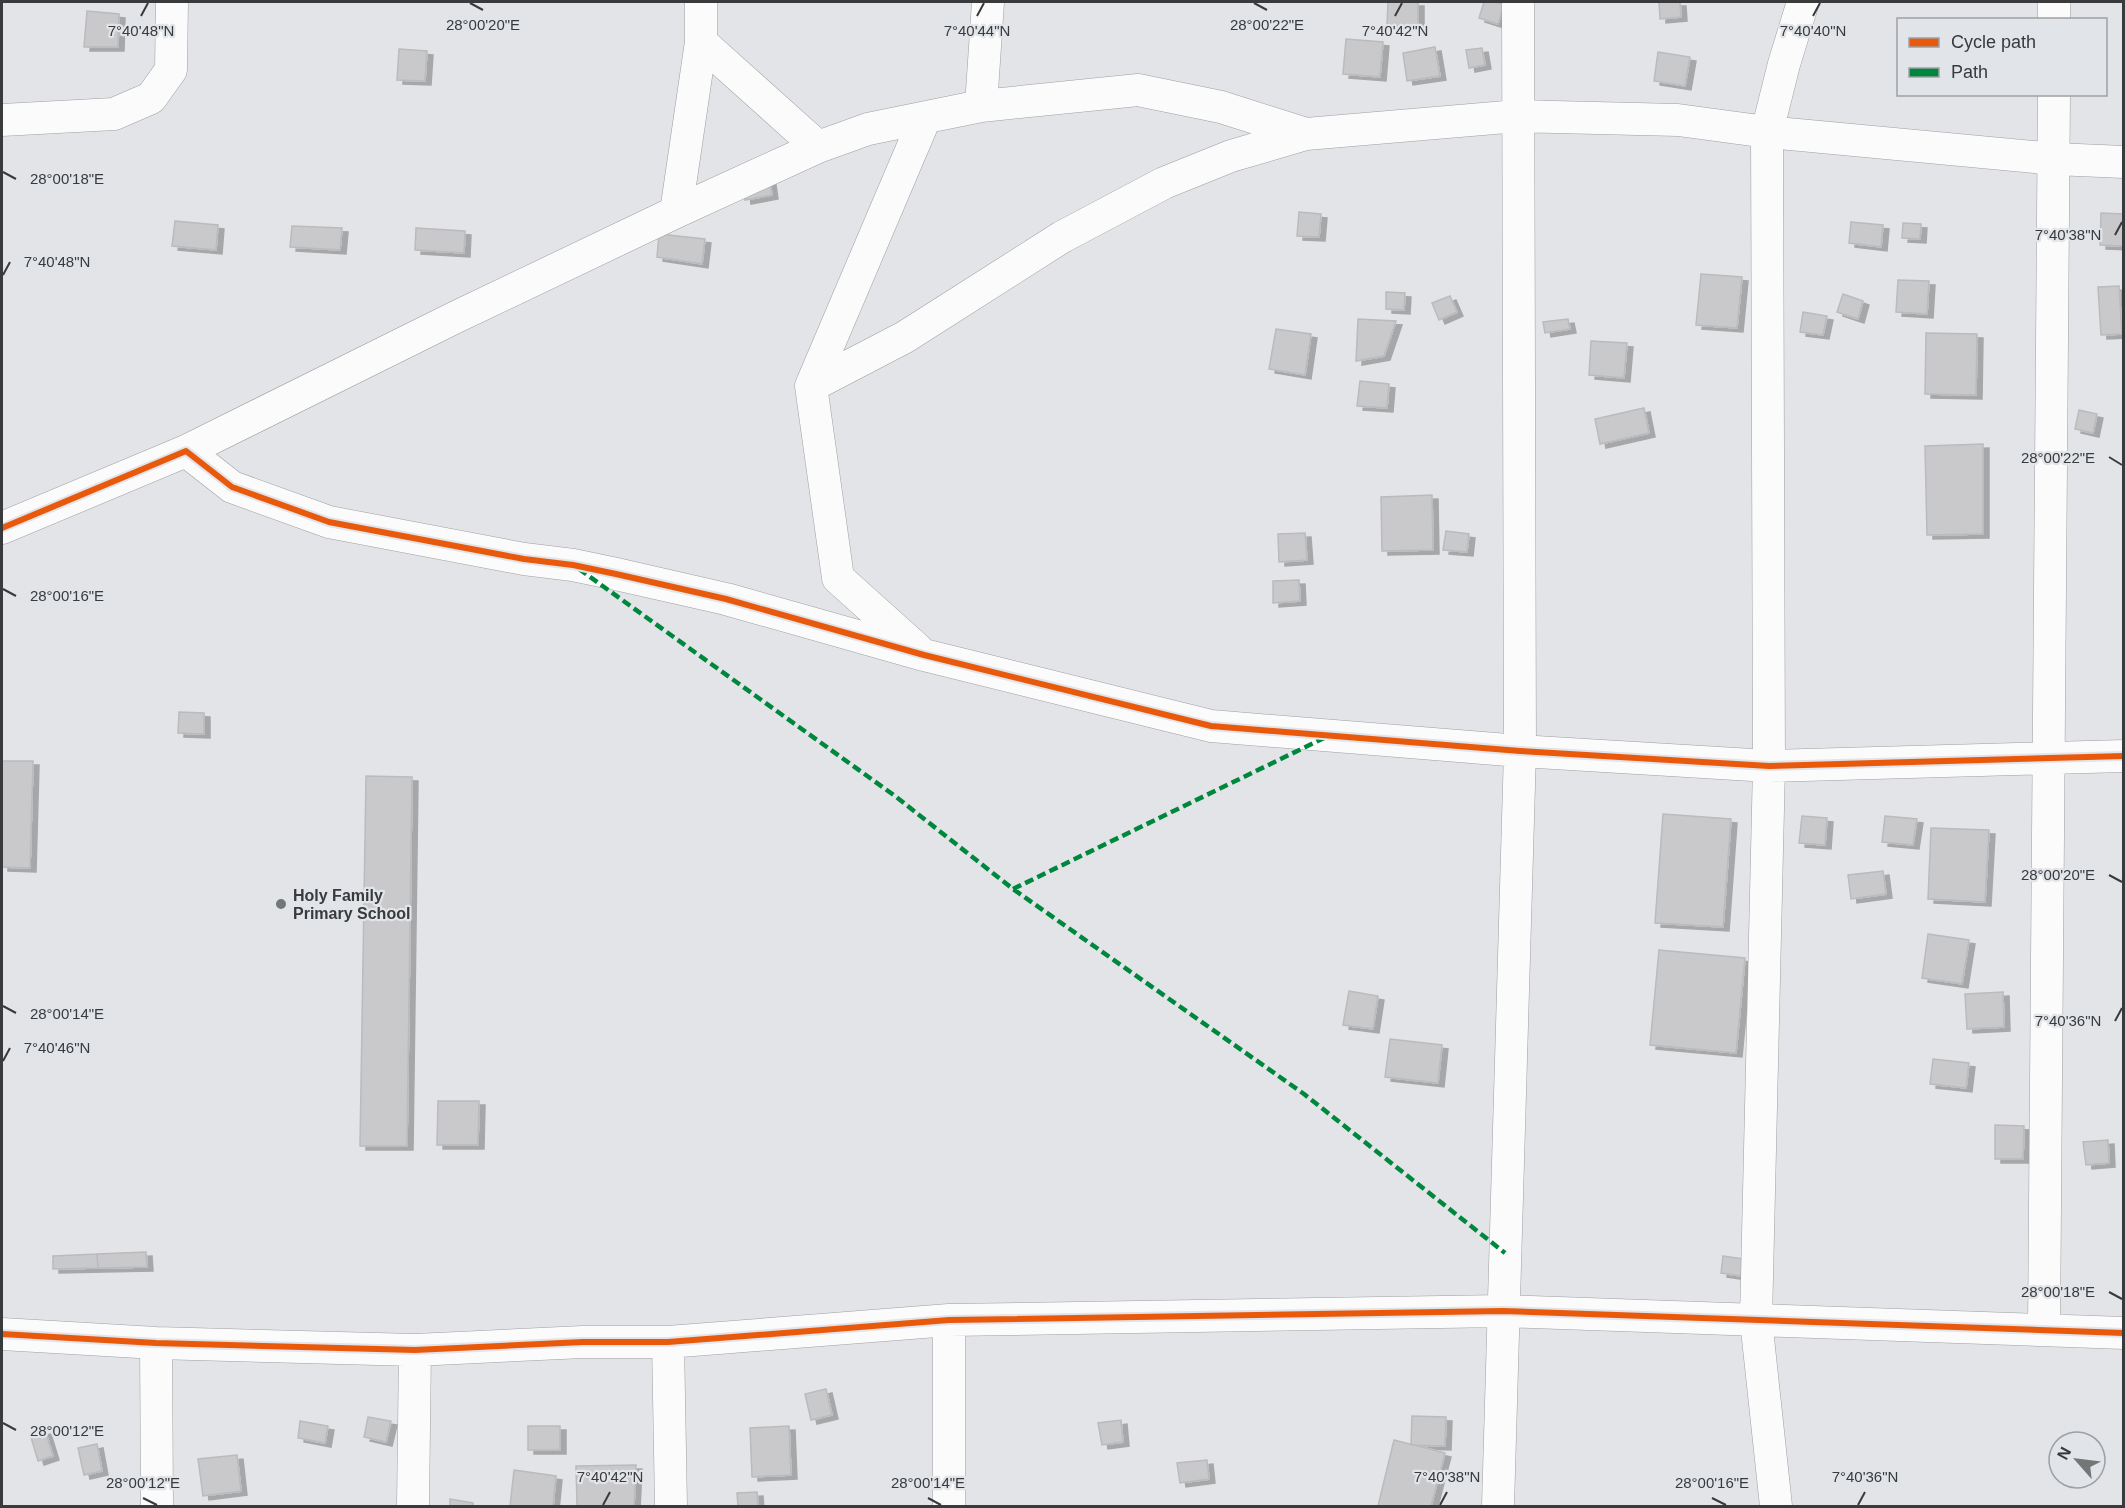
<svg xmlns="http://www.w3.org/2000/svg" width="2125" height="1508" viewBox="0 0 2125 1508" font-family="Arial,sans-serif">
	<defs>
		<filter id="shadow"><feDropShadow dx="6" dy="4" stdDeviation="0" flood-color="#0004"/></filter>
	</defs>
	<rect width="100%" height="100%" fill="#e2e4e7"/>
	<!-- building -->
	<path fill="#c9c8ca" stroke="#babbbd" stroke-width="1.5" filter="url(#shadow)" d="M1388,2H1418V26L1387,25Z
		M1484,2H1495L1504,4L1498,24L1479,18Z
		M1659,2H1680L1681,17L1660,19Z
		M87,11L119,14L118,47H84Z
		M1346,39L1383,42L1380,77L1343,74Z
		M1435,47L1440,76L1407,81L1403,53Z
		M1482,48L1485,65L1469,68L1466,50Z
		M399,49L427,51L425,81L397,80Z
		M1658,52L1690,57L1685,86L1654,81Z
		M770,181L772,195L745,200L743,186Z
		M1299,212L1321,214L1319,237L1297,236Z
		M2101,213L2124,214V246L2100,245Z
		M175,221L218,225L216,250L172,246Z
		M1851,222L1883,225L1881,247L1849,243Z
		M1903,223L1921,224L1920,239L1902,238Z
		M292,226L342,228L340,250L290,247Z
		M416,228L465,231L464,253L415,250Z
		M659,234L705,239L702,264L657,257Z
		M1701,274L1742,277L1737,328L1696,325Z
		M1898,280L1929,281L1927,314L1896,312Z
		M2119,286L2122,334L2101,335L2098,287Z
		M1386,292L1405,293L1404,310L1386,309Z
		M1843,294L1863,301L1858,319L1837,312Z
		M1450,296L1457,312L1439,320L1432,303Z
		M1803,312L1827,316L1823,335L1800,332Z
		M1358,319L1396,321L1384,356L1356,361Z
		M1568,319L1570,329L1545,333L1543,322Z
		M1276,329L1311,334L1305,375L1269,369Z
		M1926,333L1977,334L1976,395L1925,394Z
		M1591,341L1627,343L1624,378L1589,375Z
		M1360,381L1389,384L1387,408L1357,406Z
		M1644,408L1649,433L1600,444L1595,419Z
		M2079,410L2097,414L2093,433L2075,429Z
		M1983,444V534L1927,535L1925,446Z
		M1432,495L1433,550L1382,551L1381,497Z
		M1446,531L1469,534L1467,552L1443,550Z
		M1305,533L1307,560L1279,562L1278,534Z
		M1299,580L1300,601L1273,603V581Z
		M179,712L204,713V734L178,733Z
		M2,761H33L30,868L2,867Z
		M366,776L412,777L407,1146H360Z
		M1663,814L1731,819L1723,927L1655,923Z
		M1802,816L1827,818L1825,845L1799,843Z
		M1885,816L1917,819L1913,845L1882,842Z
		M1931,828L1989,830L1985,902L1928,899Z
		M1883,871L1886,894L1851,899L1848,875Z
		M1928,934L1969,940L1962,984L1922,978Z
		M1659,950L1745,958L1736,1053L1650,1045Z
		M1349,991L1378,996L1373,1029L1343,1025Z
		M2003,992L2004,1027L1967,1029L1965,994Z
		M1390,1039L1442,1045L1438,1083L1385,1077Z
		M1933,1059L1969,1063L1966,1088L1930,1084Z
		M438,1101H479L478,1145H437Z
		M1995,1125L2024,1126L2023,1159H1995Z
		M2108,1140L2109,1163L2086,1165L2083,1142Z
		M146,1252L147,1267L98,1268L97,1254Z
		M97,1254L98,1268L53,1269V1256Z
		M1723,1256L1750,1260L1747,1277L1721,1273Z
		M826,1389L832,1415L811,1420L805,1394Z
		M1412,1416L1446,1417L1445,1446L1411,1445Z
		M368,1417L391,1421L386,1442L364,1437Z
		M1121,1420L1123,1442L1102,1445L1098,1423Z
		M300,1421L328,1426L325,1443L298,1438Z
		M528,1426H560V1450H528Z
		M789,1426L791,1475L752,1477L750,1428Z
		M45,1430L53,1456L38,1461L30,1434Z
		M1394,1440L1445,1453L1431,1506H1378Z
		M97,1444L102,1471L84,1475L78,1448Z
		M237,1455L241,1491L203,1496L198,1459Z
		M1207,1460L1209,1479L1180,1483L1177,1463Z
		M636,1465L634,1506H577L576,1466Z
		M514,1470L556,1476L553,1506H510Z
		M757,1492L758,1506H738L737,1493Z
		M450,1499L473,1503V1506H450Z"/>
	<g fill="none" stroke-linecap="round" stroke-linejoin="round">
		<!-- street casing -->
		<g stroke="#9d9fa1" stroke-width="33">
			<path id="street" d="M2054,2V20
				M701,42L818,147
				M981,106L988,2
				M2,120L114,114L151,98L171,70L172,2
				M676,212L701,42V2
				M811,386L925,118
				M186,451L456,317L676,212L818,147L868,129L981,106L1138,90L1221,107L1306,134
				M2,528L186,451L232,487L329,522L524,559L573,565L616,574L726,599L924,655L1211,726L1520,751L1769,766L2124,756
				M917,649L838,578L811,386L905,337L1062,237L1164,183L1231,156L1306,134L1518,116L1678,120L1767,132L2055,159L2124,162
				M2044,1329L2054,94
				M2,1334L156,1343L415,1350L583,1342H668L949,1320L1503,1311L2124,1333
				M668,1342L671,1506
				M156,1343L157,1506
				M413,1506L415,1350
				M949,1506V1320
				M1498,1506L1520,751L1518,2
				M1776,1506L1756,1320L1769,766L1767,132L1784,64L1803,2"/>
		</g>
		<!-- street -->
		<use href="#street" stroke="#fbfbfb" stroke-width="32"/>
		<!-- quiet -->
		<path stroke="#00873e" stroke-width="4.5" stroke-dasharray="9 4.5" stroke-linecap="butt" d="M579,569L895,796L1013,889L1304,1094L1505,1253
			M1013,889L1326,737"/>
		<!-- cycleway casing -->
		<g stroke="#e1e4e8" stroke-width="10">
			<path id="cycleway" d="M2,528L186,451L232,487L329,522L524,559L573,565L616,574L726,599L924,655L1211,726L1520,751L1769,766L2124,756
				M2,1334L156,1343L415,1350L583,1342H668L949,1320L1503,1311L2124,1333"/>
		</g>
		<!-- cycleway -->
		<use href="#cycleway" stroke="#e8590c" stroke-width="6"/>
	</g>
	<!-- ticks -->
	<path fill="none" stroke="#393a3c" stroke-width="2" d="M470,3L483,10M1254,3L1267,10M141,16L148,3M977,16L984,3M1395,16L1402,3M1813,16L1820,3M3,172L16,179M2115,235L2122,222M3,275L10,262M2109,457L2122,465M3,589L16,596M2109,875L2122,882M3,1006L16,1013M2115,1021L2122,1008M3,1061L10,1048M2109,1292L2122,1299M3,1423L16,1430M143,1498L157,1505M928,1498L941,1505M1712,1498L1726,1505M603,1505L610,1492M1440,1505L1447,1492M1858,1505L1865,1492"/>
	<!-- markers -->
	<circle fill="#747678" stroke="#e1e4e8" stroke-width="2" cx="281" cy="904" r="6"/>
	<g text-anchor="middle" stroke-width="4.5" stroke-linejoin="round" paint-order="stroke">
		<!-- poi labels -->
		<g font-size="16" font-weight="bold" fill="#393a3c" stroke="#e1e4e8" text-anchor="start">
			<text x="293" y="901">Holy Family<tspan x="293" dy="18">Primary School</tspan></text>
		</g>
	</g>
	<g font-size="15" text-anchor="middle" fill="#393a3c" stroke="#e1e4e8" stroke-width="4.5" stroke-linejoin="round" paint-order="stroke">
		<text x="483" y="30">28°00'20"E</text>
		<text x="1267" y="30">28°00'22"E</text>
		<text x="141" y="36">7°40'48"N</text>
		<text x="977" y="36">7°40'44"N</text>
		<text x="1395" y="36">7°40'42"N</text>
		<text x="1813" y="36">7°40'40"N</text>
		<text x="67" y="184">28°00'18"E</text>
		<text x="2068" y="240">7°40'38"N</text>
		<text x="57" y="267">7°40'48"N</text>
		<text x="2058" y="463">28°00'22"E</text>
		<text x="67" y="601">28°00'16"E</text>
		<text x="2058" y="880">28°00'20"E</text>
		<text x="67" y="1019">28°00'14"E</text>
		<text x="2068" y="1026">7°40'36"N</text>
		<text x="57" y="1053">7°40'46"N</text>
		<text x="2058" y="1297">28°00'18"E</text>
		<text x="67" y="1436">28°00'12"E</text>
		<text x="610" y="1482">7°40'42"N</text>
		<text x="1447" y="1482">7°40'38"N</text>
		<text x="1865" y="1482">7°40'36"N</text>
		<text x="143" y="1488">28°00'12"E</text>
		<text x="928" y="1488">28°00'14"E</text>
		<text x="1712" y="1488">28°00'16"E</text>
	</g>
	<!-- border -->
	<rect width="2125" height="1508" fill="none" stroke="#393a3c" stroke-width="6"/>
	<!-- legend -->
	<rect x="1897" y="18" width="210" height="78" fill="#e1e4e8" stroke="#9ea0a3" stroke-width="1.5"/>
	<rect x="1909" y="38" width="30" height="9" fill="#e8590c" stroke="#9ea0a3" stroke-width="1.5"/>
	<text x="1951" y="48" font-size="18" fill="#393a3c">Cycle path</text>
	<rect x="1909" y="68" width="30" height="9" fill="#00873e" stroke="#9ea0a3" stroke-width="1.5"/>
	<text x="1951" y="78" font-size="18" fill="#393a3c">Path</text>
	<!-- north arrow -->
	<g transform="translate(2077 1460) rotate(298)"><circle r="28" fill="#e1e4e8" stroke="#9ea0a3" stroke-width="1.5"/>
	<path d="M0-4.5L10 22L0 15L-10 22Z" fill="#747678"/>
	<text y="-9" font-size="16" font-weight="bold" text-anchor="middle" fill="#393a3c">N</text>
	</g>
</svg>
